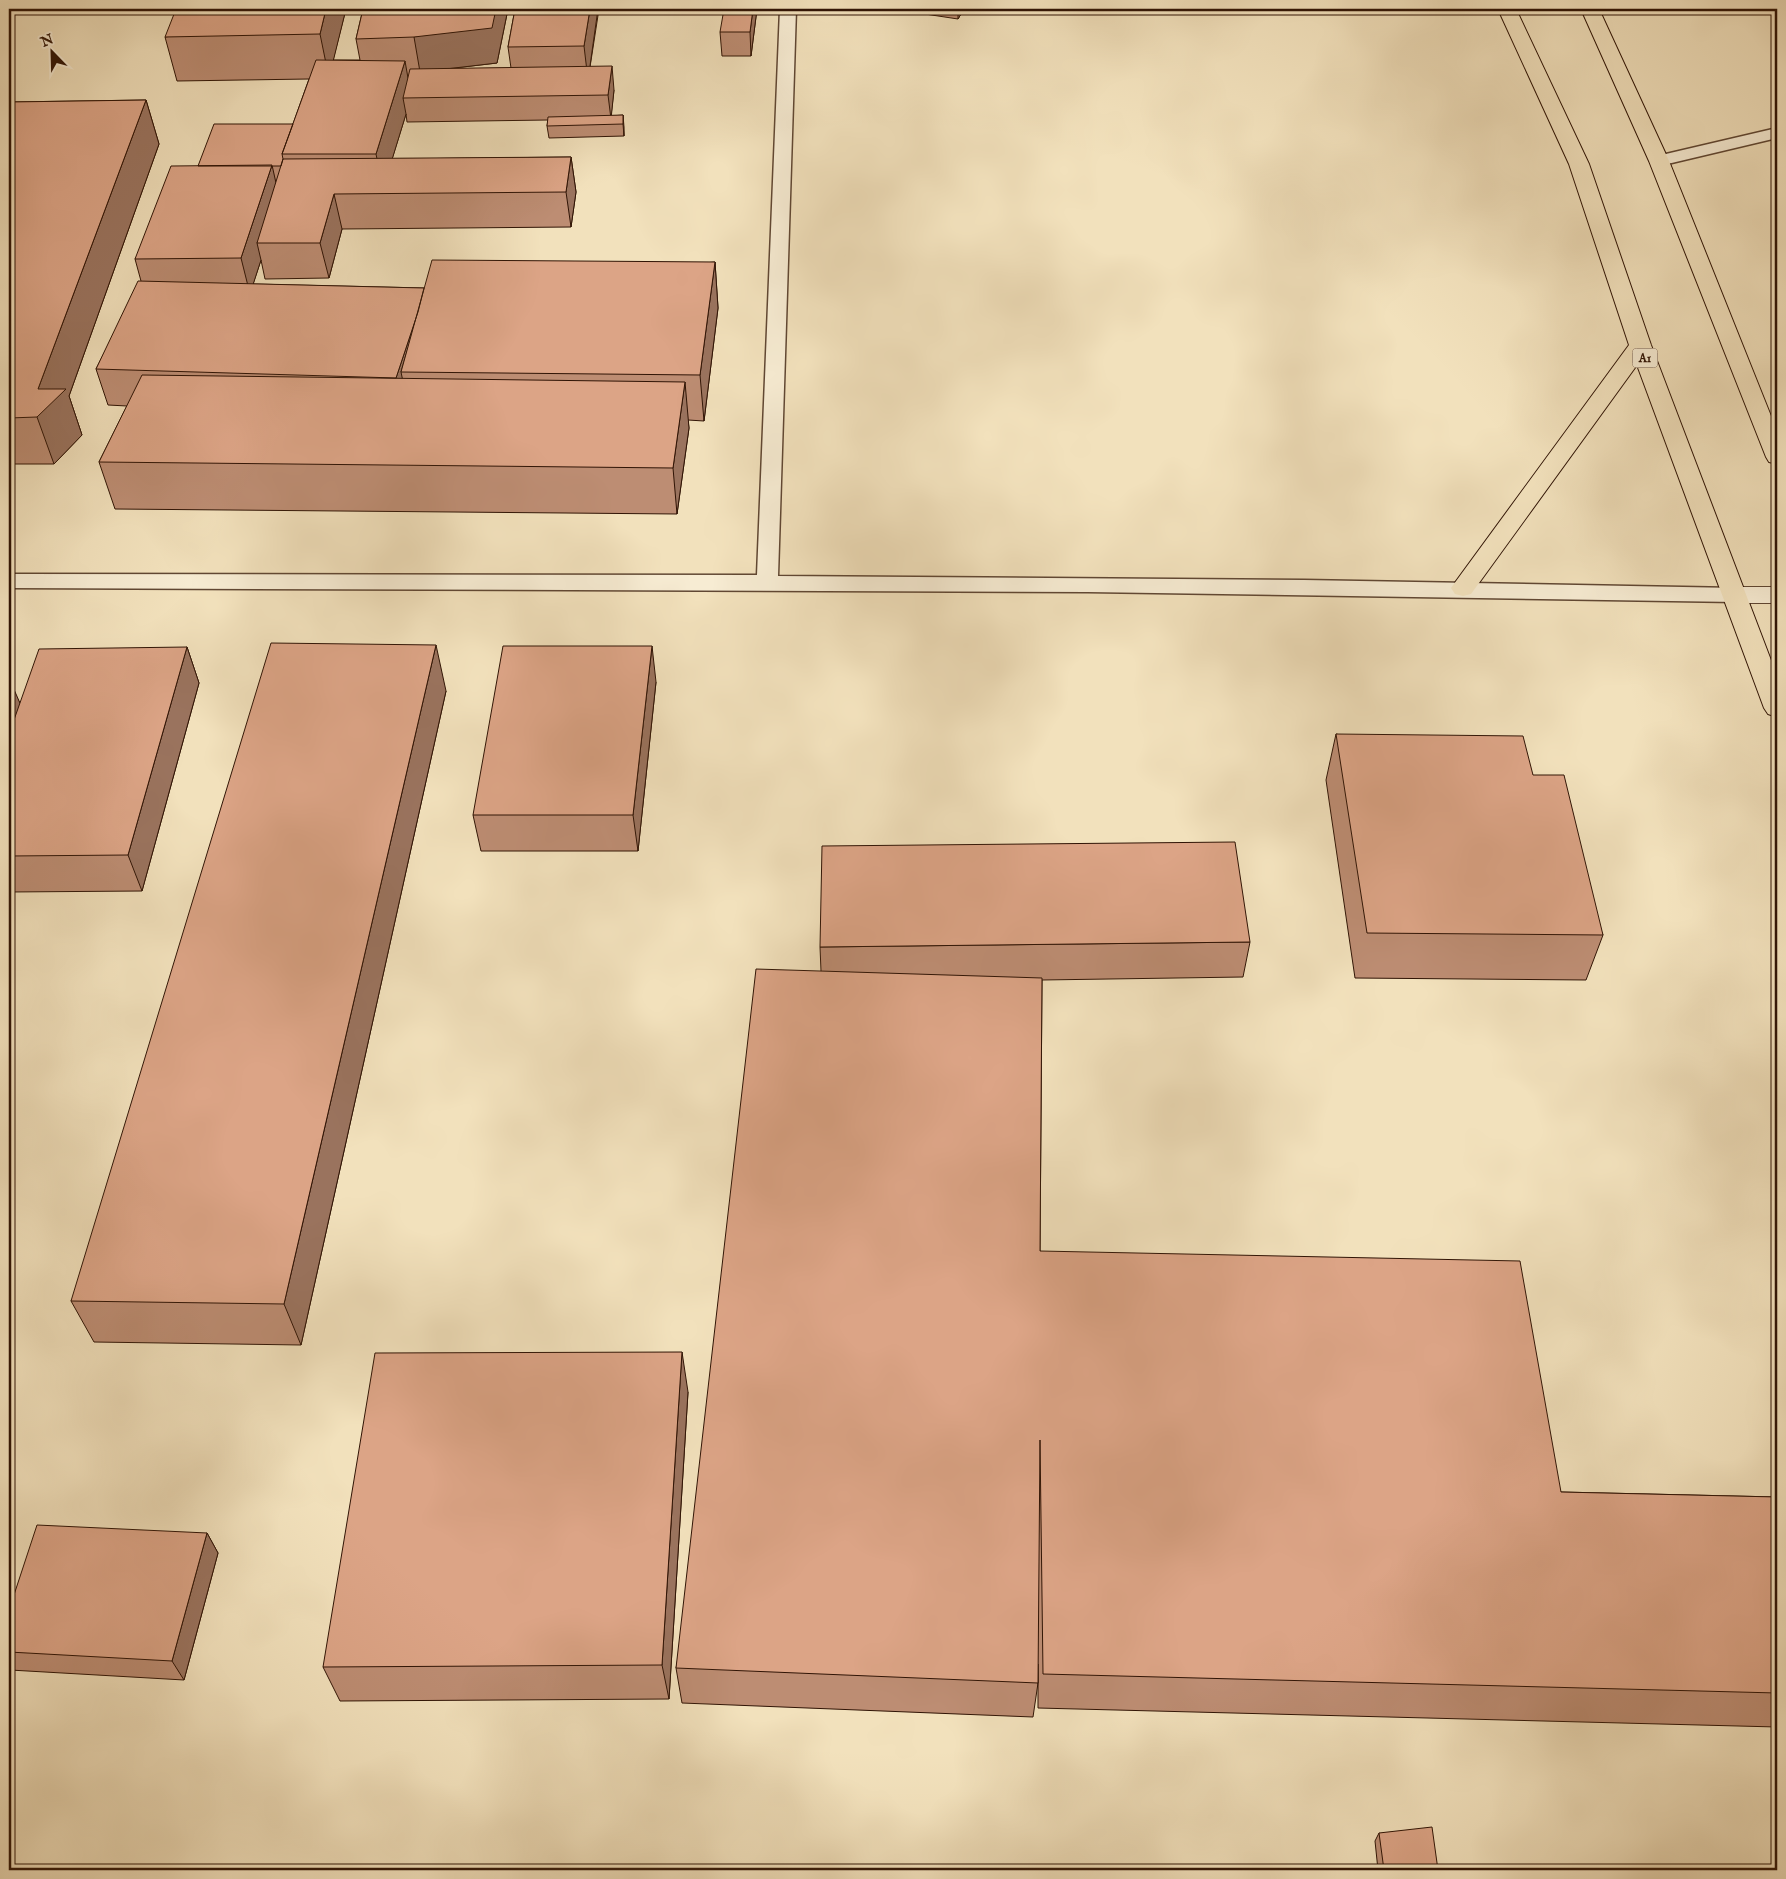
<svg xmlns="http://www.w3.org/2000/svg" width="1786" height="1879" viewBox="0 0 1786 1879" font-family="'IM FELL English',serif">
	<rect width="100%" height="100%" fill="#f2e1bc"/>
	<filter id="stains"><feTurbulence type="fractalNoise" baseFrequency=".004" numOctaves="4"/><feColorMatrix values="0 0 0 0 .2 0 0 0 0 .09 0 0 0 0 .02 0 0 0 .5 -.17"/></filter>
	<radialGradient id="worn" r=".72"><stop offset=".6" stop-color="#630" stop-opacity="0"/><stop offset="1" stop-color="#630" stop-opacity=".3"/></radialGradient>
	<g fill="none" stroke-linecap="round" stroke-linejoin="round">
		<!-- service casing -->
		<g stroke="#604733" stroke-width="3">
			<path id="service" d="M780,9H796L778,576L1304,580L1736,588L1744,590L1747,595L1744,600L1736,602L1088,592L9,588V574L757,575Z
				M1777,128V138L1659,166L1653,165L1650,161L1653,157Z"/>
		</g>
		<!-- minor casing -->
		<g stroke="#604733" stroke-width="2">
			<path id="minor" d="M1736,587H1777V603H1736L1728,601L1724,595L1728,589Z"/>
		</g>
		<!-- trunk casing -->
		<g stroke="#301405" stroke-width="2">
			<path id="trunk" d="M1498,9H1516L1589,164L1651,345L1777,676V717L1768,714L1764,708L1637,365L1471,594L1463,596L1455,594L1451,588L1629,345L1569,164Z
				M1581,9H1599L1669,161L1777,431V464L1769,462L1766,457L1649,161Z"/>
		</g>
		<!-- service -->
		<use href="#service" fill="#f7ecd3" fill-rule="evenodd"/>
		<!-- minor -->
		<use href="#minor" fill="#f7ecd3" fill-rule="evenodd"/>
		<!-- trunk -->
		<use href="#trunk" fill="#f2e1bc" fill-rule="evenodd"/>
	</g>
	<!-- wall -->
	<path fill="#bd8d73" stroke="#301405" d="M346,9L333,60H360L356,39L363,9H508L497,63L446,69L511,68L508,47L515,9H599L590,67L614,90L611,116L623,115L624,136L549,138L547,126L548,120L407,122L406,114L392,159L571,157L576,192L571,227L342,229L329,278L265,279L261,260L253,284L424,288L715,262L718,308L704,421L688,420L689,428L677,514L115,509L99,462L127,406L108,405L96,369L141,281L135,259L198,166L293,124L309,79L177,81L165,37Z
		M757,9L751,56H722L720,32Z
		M892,9H964L958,19Z
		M146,100L159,144L69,396L82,435L54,464H9V102Z
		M187,647L199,683L142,891L9,892V685L20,703Z
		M656,682L638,851H481L473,815Z
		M446,691L301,1345L94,1342L71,1301Z
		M1336,734L1533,775L1603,935L1586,980L1355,978L1326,780Z
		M1250,942L1243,977L1042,980L1040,1251L1561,1492L1777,1497V1727L1038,1708V1664V1683L1033,1717L682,1703L676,1668L821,971L820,947Z
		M688,1392L669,1699L340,1701L323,1667Z
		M207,1533L218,1553L184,1680L10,1670L9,1669V1610Z
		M1379,1833L1438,1870H1378L1375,1841Z"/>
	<!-- shaded-wall -->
	<path fill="#9a735e" stroke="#301405" d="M326,9H346L329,78L320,34Z
		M496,9H508L497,63L420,72L414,37Z
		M590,9H598L588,80L584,46Z
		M753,9H757L751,56L750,32Z
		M958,9H964L958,19Z
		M405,61L411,95L403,98L406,114L383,189L376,154Z
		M612,66L614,90L611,119L608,95Z
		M146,100L159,144L69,396L82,435L54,464L37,417L38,389Z
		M623,115L624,127V136L623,124Z
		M571,157L576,192L571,227L566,192Z
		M272,165L280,201L257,243L261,260L250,294L241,258Z
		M334,194L342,229L329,278L320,243Z
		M715,262L718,308L704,421L700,375Z
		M426,288L401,372L407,401L396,378Z
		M685,382L689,428L677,514L673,468Z
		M436,645L446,691L301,1345L284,1304Z
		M652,646L656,682L638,851L633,815Z
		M187,647L199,683L142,891L128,855Z
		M12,685L23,710L9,754V697Z
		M682,1352L688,1392L669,1699L662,1665Z
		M207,1533L218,1553L184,1680L172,1661Z"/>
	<!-- building -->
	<path fill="#dca486" stroke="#301405" d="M176,9H326L320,34L165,37Z
		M363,9H496L492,28L414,37L356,39Z
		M515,9H590L584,46L508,47Z
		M724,9H753L750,32H720Z
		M316,60L405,61L376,154H282Z
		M612,66L608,95L403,98L410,69Z
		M146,100L38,389H66L37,417L9,418V102Z
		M623,115V124L547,126L548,117Z
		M214,124H293L282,154L283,159L281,166H198Z
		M571,157L566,192L334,194L320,243H257L283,159Z
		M272,165L241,258L135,259L171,166Z
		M432,260L715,262L700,375L401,372Z
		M138,281L424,288L418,312L396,378L96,369Z
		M142,375L685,382L673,468L99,462Z
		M271,643L436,645L284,1304L71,1301Z
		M503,646H652L633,815H473Z
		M187,647L128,855L9,856V734L39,649Z
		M9,685H12L9,697Z
		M1336,734L1523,736L1533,775H1564L1603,935L1367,933Z
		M1235,842L1250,942L820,947L822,846Z
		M756,969L1042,978L1040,1251L1520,1261L1561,1492L1777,1497V1693L1043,1674L1040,1440L1038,1683L676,1668Z
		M682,1352L662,1665L323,1667L375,1353Z
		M37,1525L207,1533L172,1661L9,1652V1610Z
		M1432,1827L1438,1870H1384L1379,1833Z"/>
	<g text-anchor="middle" stroke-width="4" stroke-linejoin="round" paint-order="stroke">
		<!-- shield labels -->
		<rect fill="#f7ecd3" stroke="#6c5543" stroke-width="1" x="1632.5" y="348.5" width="25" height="19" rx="4"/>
		<g font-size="12" font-weight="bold" fill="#301405">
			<text x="1645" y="362">A1</text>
		</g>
	</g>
	<!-- margin -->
	<rect width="1786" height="1879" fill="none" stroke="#f2e1bc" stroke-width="30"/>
	<rect x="10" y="10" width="1766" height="1859" fill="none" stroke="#301405" stroke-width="2.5"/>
	<rect x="15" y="15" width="1756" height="1849" fill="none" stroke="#301405"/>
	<!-- north arrow -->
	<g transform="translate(52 52) rotate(337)" stroke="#f7ecd3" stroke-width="4" paint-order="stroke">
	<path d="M0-4L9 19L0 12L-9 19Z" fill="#301405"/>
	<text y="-8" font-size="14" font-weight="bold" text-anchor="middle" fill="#301405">N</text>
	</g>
	<rect width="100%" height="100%" filter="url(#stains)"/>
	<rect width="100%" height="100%" fill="url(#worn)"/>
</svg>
